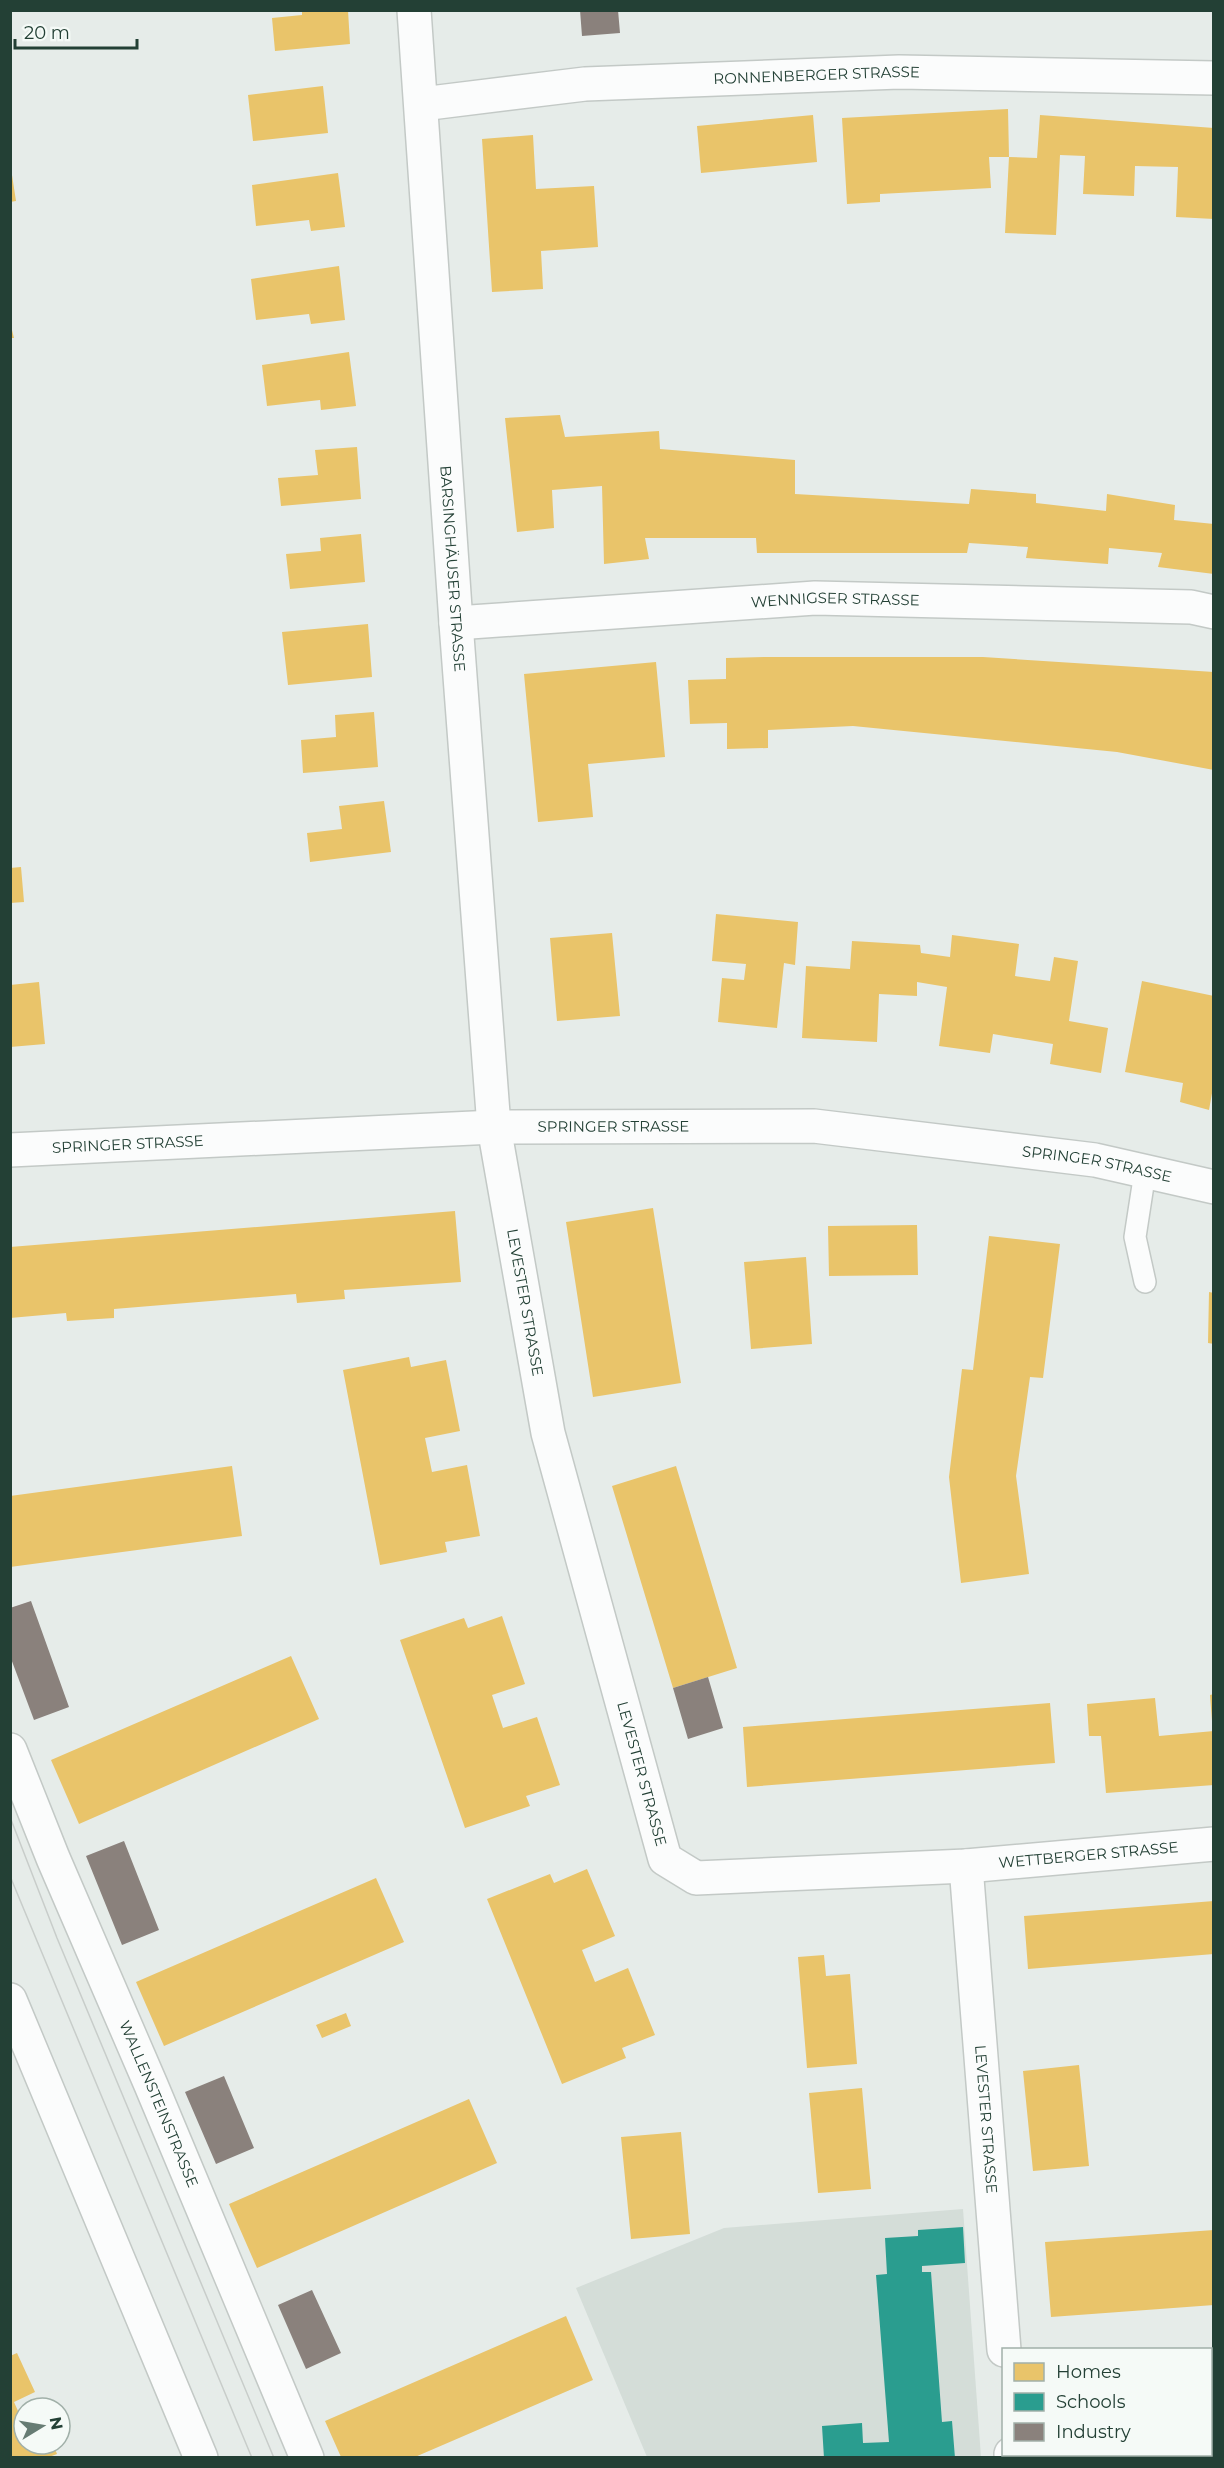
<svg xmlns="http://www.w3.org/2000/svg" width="1224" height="2468" viewBox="0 0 1224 2468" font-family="Montserrat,sans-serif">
	<rect width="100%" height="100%" fill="#e6ece9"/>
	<!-- built -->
	<path fill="#d4ddd8" d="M963,2209L981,2457H647L576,2288L724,2228Z"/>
	<!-- homes -->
	<path fill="#e9c46a" d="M302,10H348L350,44L275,51L272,18L302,15Z
		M323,86L328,133L253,141L248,95Z
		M1008,109L1009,157H989L991,188L880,194V202L847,204L842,118Z
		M813,115L817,162L701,173L697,126Z
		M1040,115L1214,128V219L1176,217L1178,167L1135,166L1134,196L1083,194L1085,156L1060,155L1056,235L1005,233L1009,157L1037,158Z
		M533,135L536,189L594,186L598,247L541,251L543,289L492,292L482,139Z
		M10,162L16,201L10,202Z
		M338,173L345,227L311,231L309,220L256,226L252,185Z
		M339,266L345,320L311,324L309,314L256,320L251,279Z
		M10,322L14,338H10Z
		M349,352L356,406L321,410L320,400L267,406L262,365Z
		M560,415L565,437L659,431L660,449L795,460V494L969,504L971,489L1036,494V503L1106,511L1107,494L1175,505L1174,520L1214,524V574L1158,567L1162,553L1109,548L1108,564L1026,558L1028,547L969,543L967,553H757L756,538H645L649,559L604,564L602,486L552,490L554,528L517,532L505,418Z
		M357,447L361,499L281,506L278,478L318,475L315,450Z
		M361,534L365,582L290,589L286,554L321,551L320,538Z
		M368,624L372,677L288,685L282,632Z
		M766,657H983L1214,672V770L1117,752L853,726L768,730V748L727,749V723L690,724L688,680L726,679V658Z
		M656,662L665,757L588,764L593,817L538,822L524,674Z
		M374,712L378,767L303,773L301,740L336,737L335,715Z
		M384,801L391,852L310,862L307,833L342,829L339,806Z
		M21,867L24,902L10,903V868Z
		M716,914L798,922L795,965L784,963L777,1028L718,1022L722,978L744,980L746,964L712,961Z
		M612,933L620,1016L557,1021L550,938Z
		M952,935L1019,944L1015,976L1050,981L1054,957L1078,961L1069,1021L1108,1028L1101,1073L1050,1064L1053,1044L993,1034L990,1053L939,1046L947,987L917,982V996L879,994L877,1042L802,1038L806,966L850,969L852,941L920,945L921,953L950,957Z
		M1142,981L1214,996V1082L1209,1110L1180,1102L1183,1083L1125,1072Z
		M39,982L45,1044L10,1047V985Z
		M653,1208L681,1383L593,1397L566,1222Z
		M455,1211L461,1282L344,1290L345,1299L297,1303L296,1294L114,1309V1318L67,1321L66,1313L10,1318V1247Z
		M917,1225L918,1275L829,1276L828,1226Z
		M989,1236L1060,1244L1043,1378L1030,1377L1016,1476L1029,1574L961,1583L949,1477L962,1369L973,1370Z
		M806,1257L812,1344L751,1349L744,1262Z
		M1209,1292L1214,1293V1344L1208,1343Z
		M409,1357L411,1367L446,1360L460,1431L425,1438L432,1472L467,1465L480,1536L445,1542L447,1552L380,1565L343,1370Z
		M232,1466L242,1536L10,1567V1496Z
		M676,1466L737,1668L673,1688L612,1486Z
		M502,1616L525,1684L492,1695L503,1728L537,1717L560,1785L526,1796L530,1806L465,1828L400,1640L464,1618L468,1628Z
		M291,1656L319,1719L79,1824L51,1760Z
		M1214,1694V1721H1212L1210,1695Z
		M1155,1698L1159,1736L1214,1731V1785L1106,1793L1101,1736H1089L1087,1704Z
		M1050,1703L1055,1763L747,1787L743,1727Z
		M587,1869L615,1936L582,1950L595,1982L628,1968L655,2035L622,2048L626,2058L562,2084L487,1899L550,1874L554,1883Z
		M376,1878L404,1942L164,2046L136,1982Z
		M1214,1901V1954L1028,1969L1024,1916Z
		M824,1955L826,1976L850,1974L857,2064L807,2068L798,1957Z
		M346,2013L351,2026L322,2038L316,2025Z
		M1079,2065L1089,2166L1033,2171L1023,2071Z
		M862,2088L871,2189L818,2193L809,2093Z
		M469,2099L497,2163L257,2268L229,2204Z
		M681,2132L690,2234L631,2239L621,2137Z
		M1214,2230V2305L1051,2317L1045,2242Z
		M566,2316L593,2380L415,2457H341L325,2421Z
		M17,2353L35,2392L14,2402L22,2420L24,2419V2444H53L57,2454L49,2457H10V2356Z
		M1214,2433V2452H1212L1210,2434Z
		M1075,2454H1125L1126,2457H1075Z"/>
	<!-- schools -->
	<path fill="#2a9d8f" d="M963,2227L965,2263L922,2266V2272H931L942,2422L952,2421L955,2458H824L822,2426L862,2423L863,2443L889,2442L876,2275L887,2274L885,2238L918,2236V2230Z"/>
	<!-- industry -->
	<path fill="#8a817c" d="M580,10H618L620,33L582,36Z
		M31,1601L69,1707L34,1720L10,1656V1608Z
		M708,1677L723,1728L688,1739L673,1688Z
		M124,1841L159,1930L122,1945L86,1856Z
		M224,2076L254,2148L216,2164L185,2092Z
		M312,2290L341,2353L306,2369L278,2305Z"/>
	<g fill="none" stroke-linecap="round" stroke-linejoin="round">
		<!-- service casing -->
		<g stroke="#c3c9c6" stroke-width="24">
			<path id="service" d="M1145,1172L1135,1237L1145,1282"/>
		</g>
		<!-- minor casing -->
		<g stroke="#c3c9c6" stroke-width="36">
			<g id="minor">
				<path id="s1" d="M414,10L456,623L494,1127L548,1433L665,1859L696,1878L966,1866L1214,1844"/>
				<path id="s2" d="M422,104L585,84L899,72L1214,78"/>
				<path id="s3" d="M456,623L815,598L1191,607L1214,612"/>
				<path id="s4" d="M10,1150L494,1127L814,1126L1095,1160L1214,1187"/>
				<path id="s5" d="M10,1750L53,1858L151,2085L307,2458"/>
				<path id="s6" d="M966,1866L1004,2350"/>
				<path d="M1210,2374H1214"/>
				<path d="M1011,2454L1012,2458"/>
			</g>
		</g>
		<!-- tertiary casing -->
		<g stroke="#c3c9c6" stroke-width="36">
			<path id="tertiary" d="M10,2000L201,2458"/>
		</g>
		<!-- service -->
		<use href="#service" stroke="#fbfcfc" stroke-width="21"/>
		<!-- minor -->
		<use href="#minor" stroke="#fbfcfc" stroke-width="33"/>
		<!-- tertiary -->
		<use href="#tertiary" stroke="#fbfcfc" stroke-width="33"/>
		<!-- tram -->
		<path stroke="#c8cdca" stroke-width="1.5" d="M10,1817L57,1938L274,2458
			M10,1876L252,2458"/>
	</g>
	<g text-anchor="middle" stroke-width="6" stroke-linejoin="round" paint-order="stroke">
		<!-- street labels -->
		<g font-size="15" fill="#234035" stroke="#f5faf7">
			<text dy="5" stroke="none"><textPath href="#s2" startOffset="396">RONNENBERGER STRASSE</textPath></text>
			<text dy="5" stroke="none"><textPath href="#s1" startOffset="560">BARSINGHÄUSER STRASSE</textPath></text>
			<text dy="5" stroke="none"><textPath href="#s3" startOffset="380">WENNIGSER STRASSE</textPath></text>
			<text dy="5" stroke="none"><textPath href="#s4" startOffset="604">SPRINGER STRASSE</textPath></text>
			<text dy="5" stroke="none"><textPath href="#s4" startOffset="118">SPRINGER STRASSE</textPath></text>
			<text dy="5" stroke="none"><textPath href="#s4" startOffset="1090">SPRINGER STRASSE</textPath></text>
			<text dy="5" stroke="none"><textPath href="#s1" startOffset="1298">LEVESTER STRASSE</textPath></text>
			<text dy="5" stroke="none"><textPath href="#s1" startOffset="1784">LEVESTER STRASSE</textPath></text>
			<text dy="5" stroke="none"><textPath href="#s1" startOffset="2302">WETTBERGER STRASSE</textPath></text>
			<text dy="5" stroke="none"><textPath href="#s5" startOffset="384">WALLENSTEINSTRASSE</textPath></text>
			<text dy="5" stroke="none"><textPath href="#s6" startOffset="254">LEVESTER STRASSE</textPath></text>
		</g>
	</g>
	<!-- border -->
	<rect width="1224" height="2468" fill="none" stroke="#234035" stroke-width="24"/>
	<!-- legend -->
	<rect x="1002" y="2348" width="210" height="108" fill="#f5faf7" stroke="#a1b0a9" stroke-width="1.5"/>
	<rect x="1014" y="2363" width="30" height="18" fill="#e9c46a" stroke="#a1b0a9" stroke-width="1.5"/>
	<text x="1056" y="2378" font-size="18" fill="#234035">Homes</text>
	<rect x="1014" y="2393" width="30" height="18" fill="#2a9d8f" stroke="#a1b0a9" stroke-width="1.5"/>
	<text x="1056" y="2408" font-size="18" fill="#234035">Schools</text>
	<rect x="1014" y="2423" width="30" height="18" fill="#8a817c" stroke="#a1b0a9" stroke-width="1.5"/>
	<text x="1056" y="2438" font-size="18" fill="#234035">Industry</text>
	<!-- north arrow -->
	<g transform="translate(42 2426) rotate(79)"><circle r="28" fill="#f5faf7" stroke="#a1b0a9" stroke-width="1.5"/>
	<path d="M0-4.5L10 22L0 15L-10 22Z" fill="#677c74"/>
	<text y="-9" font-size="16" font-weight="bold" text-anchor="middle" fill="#234035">N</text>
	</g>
	<!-- scale -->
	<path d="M15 39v9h122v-9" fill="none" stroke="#234035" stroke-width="3"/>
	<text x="24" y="39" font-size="18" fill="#234035" stroke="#f5faf7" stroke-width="4.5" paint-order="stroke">20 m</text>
</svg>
